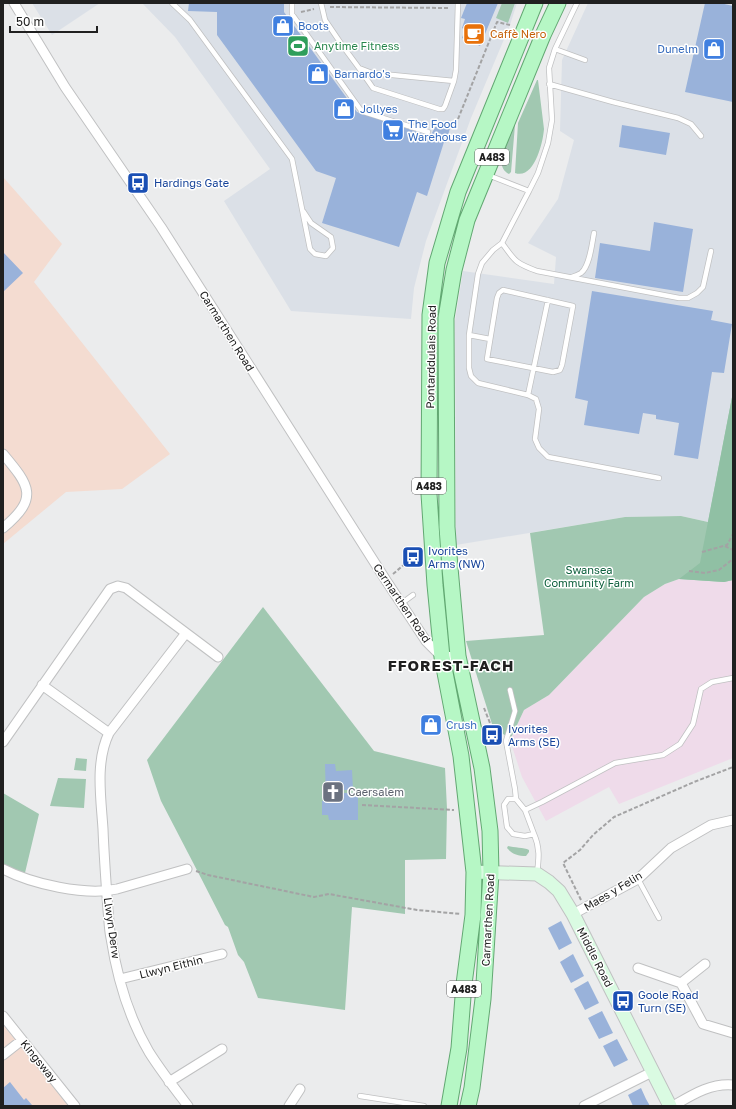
<svg xmlns="http://www.w3.org/2000/svg" width="736" height="1109" viewBox="0 0 736 1109" font-family="'Golos Text',sans-serif">
	<rect width="100%" height="100%" fill="#ebeced"/>
	<!-- built -->
	<path fill="#dbe0e7" d="M32,3H100L52,35Z
		M142,3H517L510,25L471,118L426,241L414,288L411,319L291,311L224,201L270,169L175,37Z
		M588,3H733V392L708,522L681,516L625,517L456,545L455,321L463,271L554,284L556,257L528,243L558,199L574,140L560,131L562,60Z"/>
	<!-- industrial -->
	<path fill="#f4dcd1" d="M3,177L62,244L34,282L170,454L122,489L66,492L3,544Z
		M3,1025L33,1061L68,1106H3Z"/>
	<!-- education -->
	<path fill="#efdbea" d="M679,579L724,582L733,580V758L619,804L609,787L546,821L522,777L510,740L524,710L549,695L644,597L665,584Z"/>
	<!-- green -->
	<path fill="#a1c8b1" d="M502,3H515L508,23L496,18Z
		M537,80H538L544,129C543,143 534,180 515,173L518,123Z
		M514,125H515L511,172L509,174C492,166 508,136 514,125Z
		M733,392V580L724,582L679,579L665,584L644,597L549,695L524,710L510,740L492,724L466,641L544,635L530,533L625,517L681,516L708,522Z
		M263,607L374,751L445,768L447,809L446,859L405,860V914L352,907L345,1010L258,998L244,962L238,955L228,927L225,925L201,878L161,801L147,760Z
		M76,758L87,759L86,771L74,770Z
		M58,778L86,779L84,808L50,806Z
		M3,793L39,814L24,877L3,868Z
		M508,846C514,848 524,847 529,850V852L526,856C518,856 512,854 507,848Z"/>
	<!-- forest -->
	<path fill="#90c0a4" d="M733,392V580L724,582L679,579L700,563Z"/>
	<!-- building -->
	<path fill="#99b2da" d="M189,3H284V12L357,112L427,135H431L435,127L439,125L450,128L446,143L444,142L427,196L417,192L399,247L322,223L336,178L316,171L217,35V12L188,11Z
		M467,3H498L480,46L462,38L465,30L462,28L465,19L461,18Z
		M705,3H720L733,6V102L685,92Z
		M622,125L670,133L666,155L619,147Z
		M654,222L693,229L683,292L595,278L600,243L650,251Z
		M3,252L23,273L3,292Z
		M592,291L713,311L711,320L732,324L724,373L712,372L698,459L674,455L679,423L656,419V415L643,413L639,434L584,425L588,401L575,398Z
		M325,764H335L336,771L352,770L353,790H340V793H358V820H329L328,815H322V801H326Z
		M561,921L572,943L559,950L548,928Z
		M573,954L584,976L571,983L560,962Z
		M588,981L599,1003L585,1010L574,989Z
		M602,1011L613,1033L599,1039L588,1018Z
		M617,1039L628,1060L614,1067L603,1046Z
		M10,1082L24,1100L26,1098L32,1105L3,1106V1088Z
		M641,1088L646,1099L650,1106H633L628,1095Z"/>
	<g fill="none" stroke-linecap="round" stroke-linejoin="round">
		<!-- lane casing -->
		<g stroke="#c0c1c2" stroke-width="6">
			<path id="lane" d="M172,3L190,20L292,159L310,249L315,254L326,256L333,248L331,237L311,223L303,211
				M292,3V14L360,109L364,112L389,120L428,132
				M321,3L325,20L342,45L359,68L372,73L454,81L456,70L458,3
				M555,49L585,60
				M359,68L373,88L439,109H443L445,106L454,81
				M549,84L613,102L678,118L691,124L701,136
				M488,175L529,191L538,173L548,143L552,120L549,68L555,49L577,3
				M502,243C515,261 515,263 537,271L679,298H688L697,293L703,287L711,251
				M572,277C575,276 578,275 581,273C590,266 592,243 594,233
				M503,290L573,306L562,365L560,370L553,372L487,359L497,298L499,293Z
				M469,335V368L471,376L478,383L528,395L536,399L539,409L535,439L539,448L548,457L659,478
				M490,339L469,335L478,274L482,263L493,250L502,243L529,191
				M528,395L548,300
				M402,603L413,595
				M510,690L515,711L506,741L515,789L516,799L525,810L534,834L525,836L513,834L507,827L504,805L508,799H516
				M525,810L542,802L615,763L663,755L680,744L693,724L701,689L712,682L733,678
				M534,834C540,848 539,858 537,873
				M638,879L659,918
				M360,1096L424,1106"/>
		</g>
		<!-- street casing -->
		<g stroke="#c0c1c2" stroke-width="11">
			<path id="street" d="M14,3L65,87L161,227L387,582L426,641L442,657L458,656
				M3,454C30,486 39,498 3,528
				M186,633L109,733C95,762 101,798 103,829C104,856 106,883 108,910C109,919 109,929 111,938C117,977 129,1018 149,1052C161,1071 175,1089 188,1106
				M42,685L109,733
				M3,742L110,589L118,586L126,588L218,657
				M3,869C32,884 85,896 117,889L187,869
				M573,914L638,879L671,848L711,825L733,820
				M638,968L681,983L703,1024L733,1033
				M120,979L222,954
				M681,983L705,964
				M3,1016L75,1106
				M3,1055L22,1040
				M169,1082L222,1049
				M289,1106L300,1089
				M584,1106L652,1072
				M673,1106C692,1095 710,1083 733,1085"/>
		</g>
		<!-- secondary casing -->
		<g stroke="#c0c1c2" stroke-width="15">
			<path id="secondary" d="M474,872L537,874L549,882L559,891L573,914L670,1106"/>
		</g>
		<!-- primary casing -->
		<g stroke="#62a872" stroke-width="17">
			<path id="primary" d="M449,1106L459,1048L464,984L473,915L474,872L461,756L442,657L435,585L429,494L430,315L437,263L458,192L535,3
				M468,1106L472,1088L483,999L491,873L490,831L482,768L458,656L450,568L447,527L446,318L454,270L467,220L543,35L558,3"/>
		</g>
		<!-- path -->
		<path stroke="#a3a3a4" stroke-width="2" stroke-dasharray="4 2" stroke-linecap="butt" d="M330,7L450,8
			M301,12L314,9
			M458,119L497,22L510,25
			M725,546L733,550
			M702,552L727,545L733,534
			M689,571L705,573L719,570L733,559
			M393,574L413,557
			M484,708L492,728L499,735
			M362,805L454,810
			M196,871L208,875L314,897L329,894L417,910L461,914
			M581,900L563,863L580,850L593,835L614,817L694,782L733,767"/>
		<!-- lane -->
		<use href="#lane" stroke="#fff" stroke-width="4.5"/>
		<!-- street -->
		<use href="#street" stroke="#fff" stroke-width="9"/>
		<!-- secondary -->
		<use href="#secondary" stroke="#dafbe2" stroke-width="13"/>
		<!-- primary -->
		<use href="#primary" stroke="#b6f7c5" stroke-width="15"/>
	</g>
	<!-- icons -->
	<defs>
		<g id="shop-square" transform="scale(1.15)"><rect x="-9" y="-9" width="18" height="18" rx="4" fill="#3f7fe0" stroke="#fff"/><path d="M-5-2.5h2.3a2.7 3.5 0 0 1 5.4 0H5L5.5 6h-11ZM-1.5-2.5h3a1.5 2.3 0 0 0-3 0Z" fill="#fff"/></g>
		<g id="cafe-square" transform="scale(1.15)"><rect x="-9" y="-9" width="18" height="18" rx="4" fill="#e8710a" stroke="#fff"/><path d="M-5.5-4.5H6V0H3Q3 3.5 0 3.5H-2.5Q-5.5 3.5-5.5 0ZM3-3.2v2h1.7v-2ZM-6 4.5H4V6H-6Z" fill="#fff"/></g>
		<g id="stadium-square" transform="scale(1.15)"><rect x="-9" y="-9" width="18" height="18" rx="4" fill="#2e9e5b" stroke="#fff"/><path d="M0-5a6.5 5 0 1 0 0 10a6.5 5 0 1 0 0-10ZM-3.5-1.8h7v3.6h-7Z" fill="#fff"/></g>
		<g id="supermarket-square" transform="scale(1.15)"><rect x="-9" y="-9" width="18" height="18" rx="4" fill="#3f7fe0" stroke="#fff"/><path d="M-6-5.5h2.5l.6 2H6L4.5 2H-2.5L-4.4-4H-6ZM-1.5 3.2a1.3 1.3 0 1 0 .1 0ZM3 3.2a1.3 1.3 0 1 0 .1 0Z" fill="#fff"/></g>
		<g id="bus-square" transform="scale(1.15)"><rect x="-9" y="-9" width="18" height="18" rx="4" fill="#1a4fb4" stroke="#fff"/><path d="M-5-6H5V4H4V6H2V4H-2V6H-4V4H-5ZM-3.5-4V0h7V-4ZM-3.5 1.2v1.5H-2V1.2ZM2 1.2v1.5H3.5V1.2Z" fill="#fff"/></g>
		<g id="church-square" transform="scale(1.15)"><rect x="-9" y="-9" width="18" height="18" rx="4" fill="#6b7280" stroke="#fff"/><path d="M-1.2-6h2.4v3.5h3.3v2.4h-3.3V6h-2.4V-.1h-3.3v-2.4h3.3Z" fill="#fff"/></g>
	</defs>
	<g fill-rule="evenodd">
		<use href="#shop-square" x="283" y="26"/>
		<use href="#cafe-square" x="474" y="34"/>
		<use href="#stadium-square" x="298" y="46"/>
		<use href="#shop-square" x="714" y="49"/>
		<use href="#shop-square" x="318" y="74"/>
		<use href="#shop-square" x="344" y="109"/>
		<use href="#supermarket-square" x="393" y="130"/>
		<use href="#bus-square" x="138" y="183"/>
		<use href="#bus-square" x="413" y="557"/>
		<use href="#shop-square" x="431" y="725"/>
		<use href="#bus-square" x="492" y="735"/>
		<use href="#church-square" x="333" y="792"/>
		<use href="#bus-square" x="623" y="1001"/>
	</g>
	<g text-anchor="middle" stroke-width="3" stroke-linejoin="round" paint-order="stroke">
		<!-- shield labels -->
		<g fill="#fff" stroke="#636363" stroke-width="1">
			<rect x="475" y="149" width="34" height="16" rx="3"/>
			<rect x="412" y="478" width="34" height="16" rx="3"/>
			<rect x="447" y="981" width="34" height="16" rx="3"/>
		</g>
		<g font-size="10" font-weight="bold" fill="#202020">
			<text x="492" y="161">A483</text>
			<text x="429" y="490">A483</text>
			<text x="464" y="993">A483</text>
		</g>
		<!-- shop labels -->
		<g font-size="11" fill="#366cbe" stroke="#fff" text-anchor="start">
			<text x="298" y="30">Boots</text>
			<text x="698" y="53" text-anchor="end">Dunelm</text>
			<text x="334" y="78">Barnardo's</text>
			<text x="360" y="113">Jollyes</text>
			<text x="408" y="128">The Food<tspan x="408" dy="13">Warehouse</tspan></text>
			<text x="446" y="729">Crush</text>
		</g>
		<!-- food labels -->
		<g font-size="11" fill="#c56008" stroke="#fff" text-anchor="start">
			<text x="490" y="38">Caffè Nero</text>
		</g>
		<!-- leisure labels -->
		<g font-size="11" fill="#27864d" stroke="#fff" text-anchor="start">
			<text x="314" y="50">Anytime Fitness</text>
		</g>
		<!-- transit labels -->
		<g font-size="11" fill="#164399" stroke="#fff" text-anchor="start">
			<text x="154" y="187">Hardings Gate</text>
			<text x="428" y="555">Ivorites<tspan x="428" dy="13">Arms (NW)</tspan></text>
			<text x="508" y="733">Ivorites<tspan x="508" dy="13">Arms (SE)</tspan></text>
			<text x="638" y="999">Goole Road<tspan x="638" dy="13">Turn (SE)</tspan></text>
		</g>
		<!-- street labels -->
		<g font-size="11" fill="#202020" stroke="#fff">
			<text transform="translate(227 331) rotate(58)" y="4">Carmarthen Road</text>
			<text transform="translate(431 357) rotate(-89)" y="4">Pontarddulais Road</text>
			<text transform="translate(402 603) rotate(56)" y="4">Carmarthen Road</text>
			<text transform="translate(613 891) rotate(-31)" y="4">Maes y Felin</text>
			<text transform="translate(488 920) rotate(-87)" y="4">Carmarthen Road</text>
			<text transform="translate(112 928) rotate(82)" y="4">Llwyn Derw</text>
			<text transform="translate(595 957) rotate(63)" y="4">Middle Road</text>
			<text transform="translate(171 967) rotate(-14)" y="4">Llwyn Eithin</text>
			<text transform="translate(39 1061) rotate(51)" y="4">Kingsway</text>
		</g>
		<!-- park labels -->
		<g font-size="11" fill="#0e603d" stroke="#fff">
			<text x="589" y="574">Swansea<tspan x="589" dy="13">Community Farm</tspan></text>
		</g>
		<!-- worship labels -->
		<g font-size="11" fill="#5b616d" stroke="#fff" text-anchor="start">
			<text x="348" y="796">Caersalem</text>
		</g>
		<!-- district labels -->
		<g font-size="15" font-weight="bold" letter-spacing="1" fill="#202020" stroke="#fff">
			<text x="451" y="671">FFOREST-FACH</text>
		</g>
	</g>
	<!-- border -->
	<rect width="736" height="1109" fill="none" stroke="#202020" stroke-width="8"/>
	<!-- scale -->
	<path d="M10 26v6h87v-6" fill="none" stroke="#202020" stroke-width="2"/>
	<text x="16" y="26" font-size="12" fill="#202020" stroke="#ffffff" stroke-width="3" paint-order="stroke">50 m</text>
</svg>
